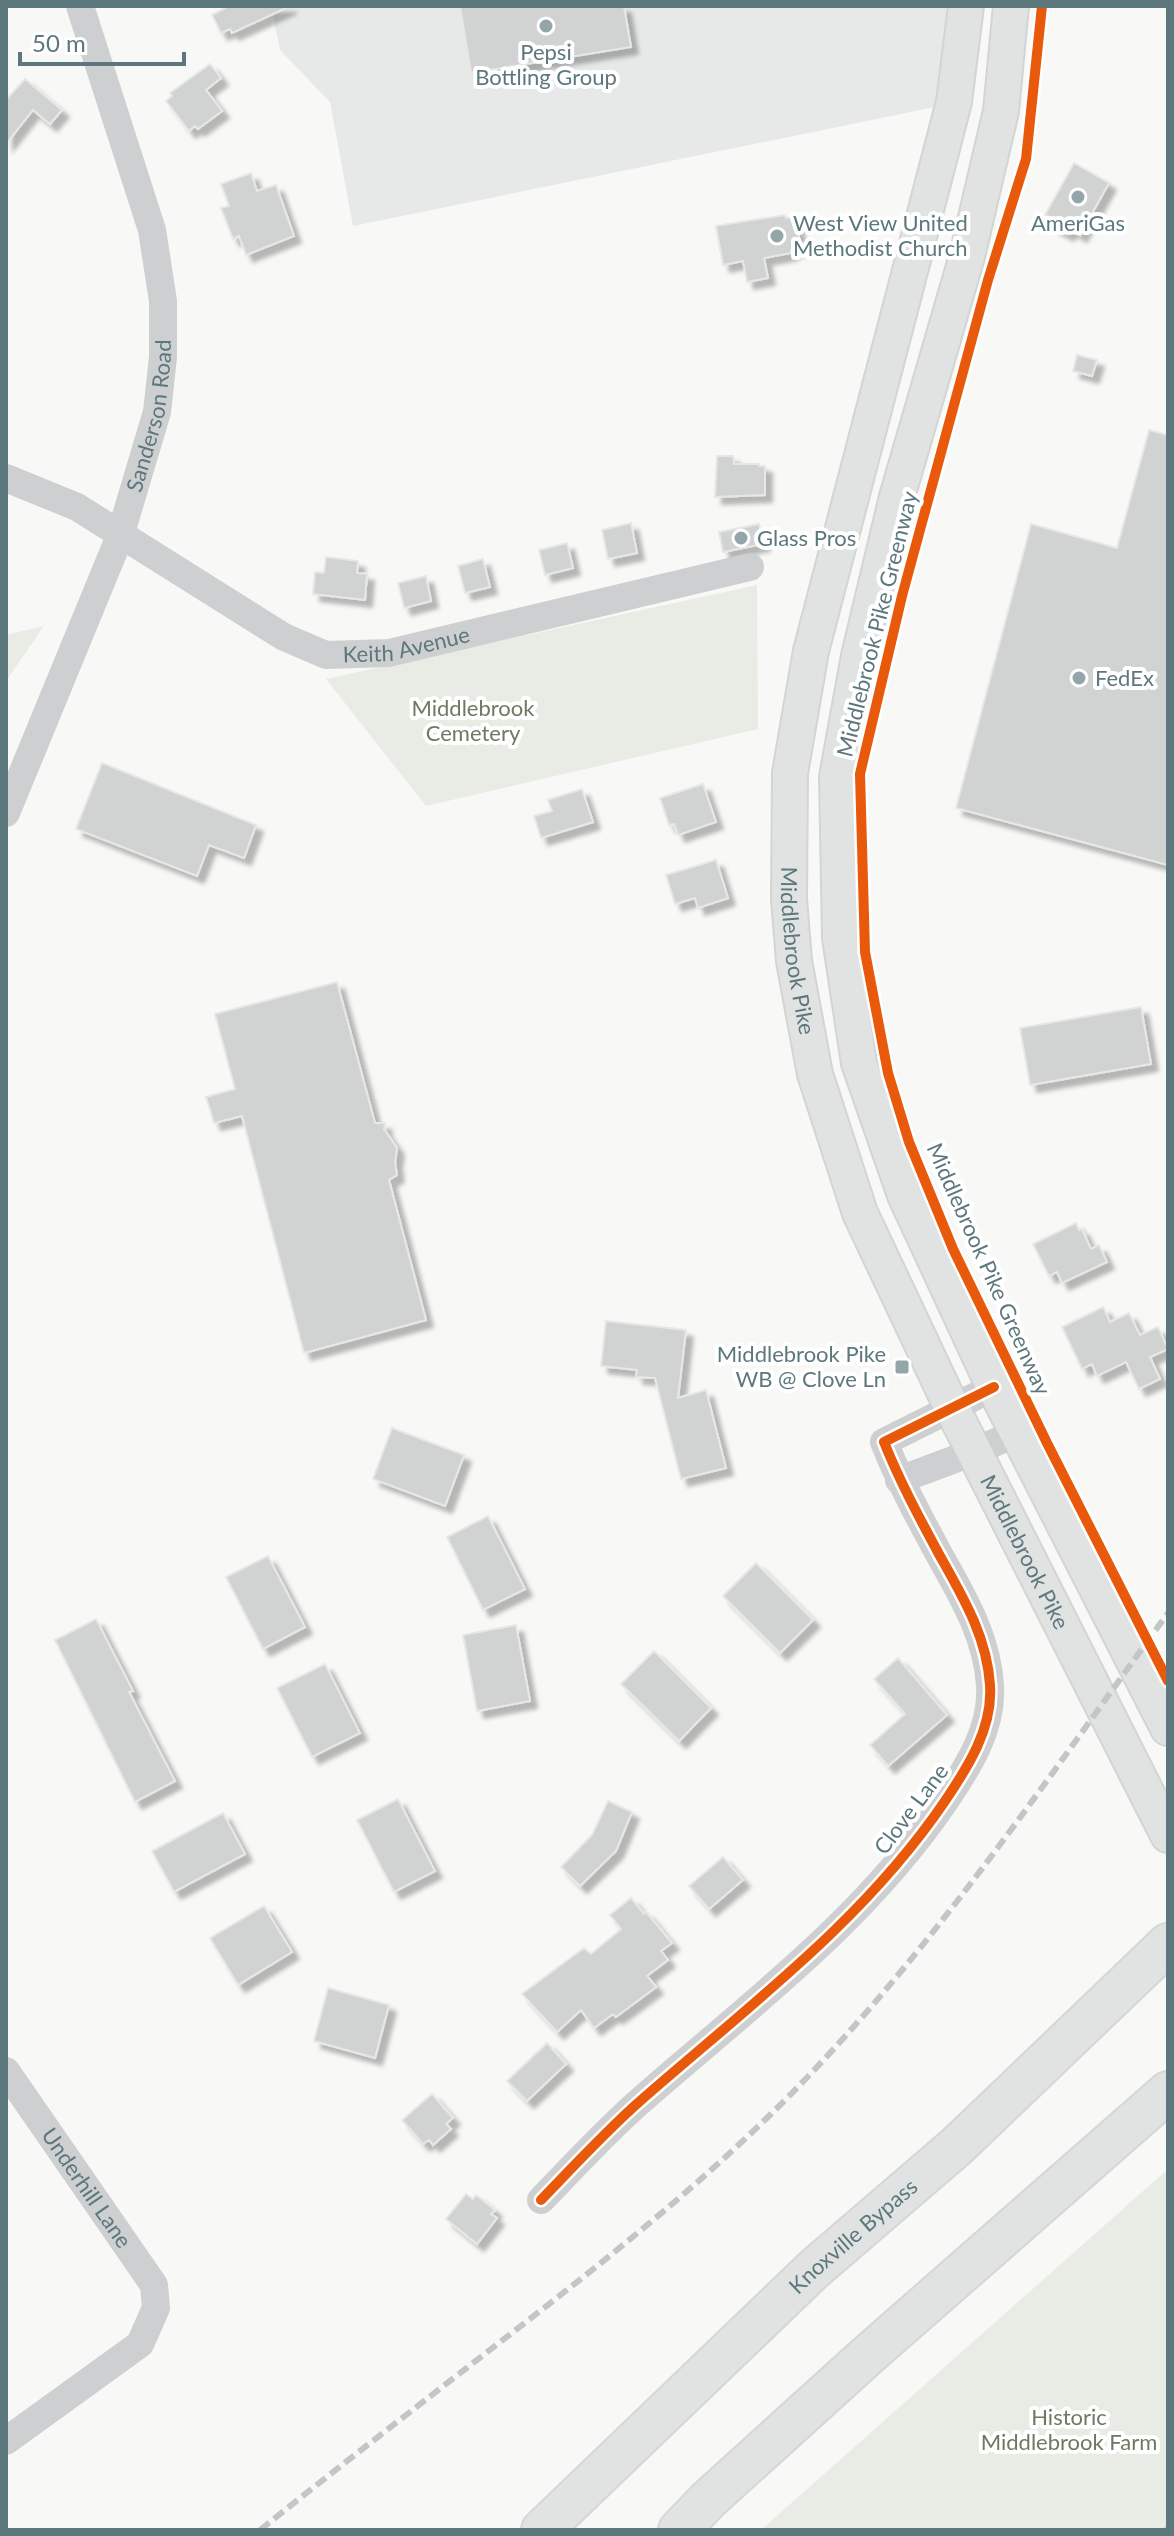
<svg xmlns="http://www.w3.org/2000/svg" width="1174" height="2536" viewBox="0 0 1174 2536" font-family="Lato,sans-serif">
	<defs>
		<filter id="shadow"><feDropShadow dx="7" dy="7" stdDeviation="2" flood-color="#0004"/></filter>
	</defs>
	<rect width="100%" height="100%" fill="#f8f8f7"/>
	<!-- built -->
	<path fill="#e7e9e8" d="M271,6H952L940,106L353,226L330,102L280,50Z"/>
	<!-- green -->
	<path fill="#e9ebe5" d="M757,585L758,729L426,806L326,679Z
		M44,626L6,681V635Z
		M1168,2169V2530H761Z"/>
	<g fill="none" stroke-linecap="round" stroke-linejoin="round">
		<!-- stream -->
		<path stroke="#ccd9d9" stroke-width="7" d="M1166,2530L1168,2529"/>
	</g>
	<!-- building -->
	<path fill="#d0d3d2" stroke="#e7e7e6" stroke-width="2" filter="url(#shadow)" d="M229,6H290L232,33L230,29L221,33L212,15Z
		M460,6H624L631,47L471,73Z
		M210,64L221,78L206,90L222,111L198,129L195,126L189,131L166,101L172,96L170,93Z
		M25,79L62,110L50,124L33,110L6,144V100Z
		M1074,163L1109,183L1080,235L1070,229L1067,234L1052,226L1055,220L1045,215Z
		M251,173L257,191L276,185L294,236L246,255L239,236L233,239L221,208L229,206L221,184Z
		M785,215L786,218L795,216L801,248L791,250V253L764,258L768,278L747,282L743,261L723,265L716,226Z
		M1077,355L1097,360L1092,376L1073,371Z
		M1149,430L1168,435V865L956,808L1031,524L1117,548Z
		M717,456H733L734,464H759V466H765V495L715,497Z
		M631,523L637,553L608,559L602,530Z
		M759,524L763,544L723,552L719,532Z
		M567,543L573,568L545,575L539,550Z
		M326,557L358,561L357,573L367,574L365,600L313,594L315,572L324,573Z
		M483,559L490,587L465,593L458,566Z
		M426,576L431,601L404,608L398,583Z
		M102,763L256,825L244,858L209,845L197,876L76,829Z
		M703,784L716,822L678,835L674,824L669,825L660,798Z
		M582,789L593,822L541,838L534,816L552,811L548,800Z
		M716,860L728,898L698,908L695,898L675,904L666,875Z
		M337,982L375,1123H385L384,1129L397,1148L395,1163L397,1175L389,1180L426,1320L304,1353L242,1116L214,1123L206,1097L235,1089L215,1014Z
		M1141,1007L1151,1064L1030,1085L1020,1028Z
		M1076,1223L1079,1230L1082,1229L1091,1249L1099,1245L1107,1262L1062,1283L1057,1272L1049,1276L1033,1244Z
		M1103,1307L1110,1322L1129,1313L1140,1335L1158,1327L1168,1349L1150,1357L1160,1379L1139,1389L1126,1362L1097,1376L1092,1364L1082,1369L1062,1327Z
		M606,1321L686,1330L678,1398L706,1390L726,1468L681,1479L655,1378L636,1377L637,1370L601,1366Z
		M392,1428L464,1455L445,1506L373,1479Z
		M488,1516L525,1589L483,1610L447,1537Z
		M268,1556L305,1627L263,1649L226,1577Z
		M756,1563L813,1620L780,1653L723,1596Z
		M96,1619L133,1691L129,1692L175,1781L135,1802L55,1640Z
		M516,1625L530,1701L477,1711L463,1635Z
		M654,1651L711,1708L679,1741L621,1684Z
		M898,1658L947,1715L888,1766L870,1745L905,1714L874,1679Z
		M325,1664L360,1733L312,1757L277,1688Z
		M398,1799L435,1871L394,1892L357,1820Z
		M608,1801L632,1812L616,1851L580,1886L561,1867L592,1835Z
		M223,1813L245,1854L174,1892L152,1851Z
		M723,1857L743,1880L709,1909L689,1886Z
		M631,1898L644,1914L646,1912L672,1943L661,1951L668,1960L647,1976L656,1987L616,2017L613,2014L594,2028L581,2010L557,2032L522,1994L584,1948L591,1954L621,1929L610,1915Z
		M264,1906L292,1952L238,1985L210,1938Z
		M328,1988L389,2005L375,2058L314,2041Z
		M547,2043L566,2064L527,2101L507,2081Z
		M432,2094L453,2118L446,2124L451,2129L433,2145L429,2140L423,2144L402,2120Z
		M466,2194L473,2199L476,2195L495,2210L491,2214L497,2218L477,2244L446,2219Z"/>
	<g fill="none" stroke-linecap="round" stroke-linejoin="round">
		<!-- major casing -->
		<g stroke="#d3d5d5" stroke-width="38">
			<g id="major">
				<path id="s4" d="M966,6L954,102L811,651L790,773L789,899L794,961L815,1074L860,1213L952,1408L1168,1835"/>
				<path d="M1011,6L1001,111L967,256L897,497L859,656L837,777L840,938L859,1063L905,1195L994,1387L1168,1728"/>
			</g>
		</g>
		<!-- highway casing -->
		<g stroke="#d5d6d6" stroke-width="44">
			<g id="highway">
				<path id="s5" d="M542,2530L814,2269L957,2146L1168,1944"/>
				<path d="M679,2530L709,2499L868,2355L1168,2092"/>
			</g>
		</g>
		<!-- minor -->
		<g stroke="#cecfd0" stroke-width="28">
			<path id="s1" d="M6,478L77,507L284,637L326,655L389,653L750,567"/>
			<path id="s2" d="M6,813L120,536L157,412L163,357V301L152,230L80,6"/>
			<path d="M899,1480L974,1452L1018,1432"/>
			<path id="s3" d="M6,2071L154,2285L156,2308L140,2344L6,2441"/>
			<path d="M541,2200C573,2167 605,2132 639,2102C747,2007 863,1922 945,1801C968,1767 993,1728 990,1685C987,1637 963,1597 940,1556C920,1519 900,1482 884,1442L994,1387"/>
		</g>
		<!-- major -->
		<use href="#major" stroke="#e1e2e2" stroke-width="34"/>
		<!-- highway -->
		<use href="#highway" stroke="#e1e2e2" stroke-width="40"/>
		<!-- rail -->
		<path stroke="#c3c6c6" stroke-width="6" stroke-dasharray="12 6" stroke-linecap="butt" d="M260,2530C336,2469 414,2409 491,2349C587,2275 684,2199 771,2114C923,1965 1043,1784 1168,1613"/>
		<!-- cycleway casing -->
		<g stroke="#fff" stroke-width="15">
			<path id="cycleway" d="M1042,6L1026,159L988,280L902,596L860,774L865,952L888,1073L909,1142L953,1249L1047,1443L1168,1681
				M541,2200C573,2167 605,2132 639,2102C747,2007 863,1922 945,1801C968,1767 993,1728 990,1685C987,1637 963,1597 940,1556C920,1519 900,1482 884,1442L994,1387"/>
		</g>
		<!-- cycleway -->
		<use href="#cycleway" stroke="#e8590c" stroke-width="10"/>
	</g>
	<!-- markers -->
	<g fill="#93a5a8" stroke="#fff" stroke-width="3">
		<circle cx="546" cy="26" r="8"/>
		<circle cx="1078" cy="197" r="8"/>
		<circle cx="777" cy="236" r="8"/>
		<circle cx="741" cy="538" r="8"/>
		<circle cx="1079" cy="678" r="8"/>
		<rect x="894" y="1359" width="16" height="16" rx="4"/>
	</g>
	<g text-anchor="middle" stroke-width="8" stroke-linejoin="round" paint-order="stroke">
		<!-- poi labels -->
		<g font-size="22" fill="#5d787d" stroke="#fff" text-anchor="start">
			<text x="546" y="60" text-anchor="middle">Pepsi<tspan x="546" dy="25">Bottling Group</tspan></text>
			<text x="793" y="231">West View United<tspan x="793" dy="25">Methodist Church</tspan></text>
			<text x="1078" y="231" text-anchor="middle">AmeriGas</text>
			<text x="757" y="546">Glass Pros</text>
			<text x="1095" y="686">FedEx</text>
			<text x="886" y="1362" text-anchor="end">Middlebrook Pike<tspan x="886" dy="25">WB @ Clove Ln</tspan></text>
		</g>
		<!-- street labels -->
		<g font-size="22" fill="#5d787d" stroke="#fff">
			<text dy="8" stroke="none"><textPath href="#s2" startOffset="424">Sanderson Road</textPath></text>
			<text transform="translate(877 624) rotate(-76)" y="8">Middlebrook Pike Greenway</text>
			<text dy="8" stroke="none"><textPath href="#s1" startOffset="448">Keith Avenue</textPath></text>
			<text dy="8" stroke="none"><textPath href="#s4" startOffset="966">Middlebrook Pike</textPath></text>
			<text transform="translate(989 1269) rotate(66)" y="8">Middlebrook Pike Greenway</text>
			<text dy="8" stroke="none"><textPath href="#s4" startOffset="1614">Middlebrook Pike</textPath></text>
			<text transform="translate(911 1809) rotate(-53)" y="8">Clove Lane</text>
			<text dy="8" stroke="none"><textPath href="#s3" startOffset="142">Underhill Lane</textPath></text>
			<text dy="8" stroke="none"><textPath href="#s5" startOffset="428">Knoxville Bypass</textPath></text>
		</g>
		<!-- park labels -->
		<g font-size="22" fill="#6d7a61" stroke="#fff">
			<text x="473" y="716">Middlebrook<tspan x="473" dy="25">Cemetery</tspan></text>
			<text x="1069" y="2425">Historic<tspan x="1069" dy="25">Middlebrook Farm</tspan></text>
		</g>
	</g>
	<!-- border -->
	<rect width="1174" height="2536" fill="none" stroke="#5d787d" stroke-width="16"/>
	<!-- scale -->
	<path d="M20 52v12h164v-12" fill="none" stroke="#5d787d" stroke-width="4"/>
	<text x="32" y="52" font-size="24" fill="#5d787d" stroke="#ffffff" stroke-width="6" paint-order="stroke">50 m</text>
</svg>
